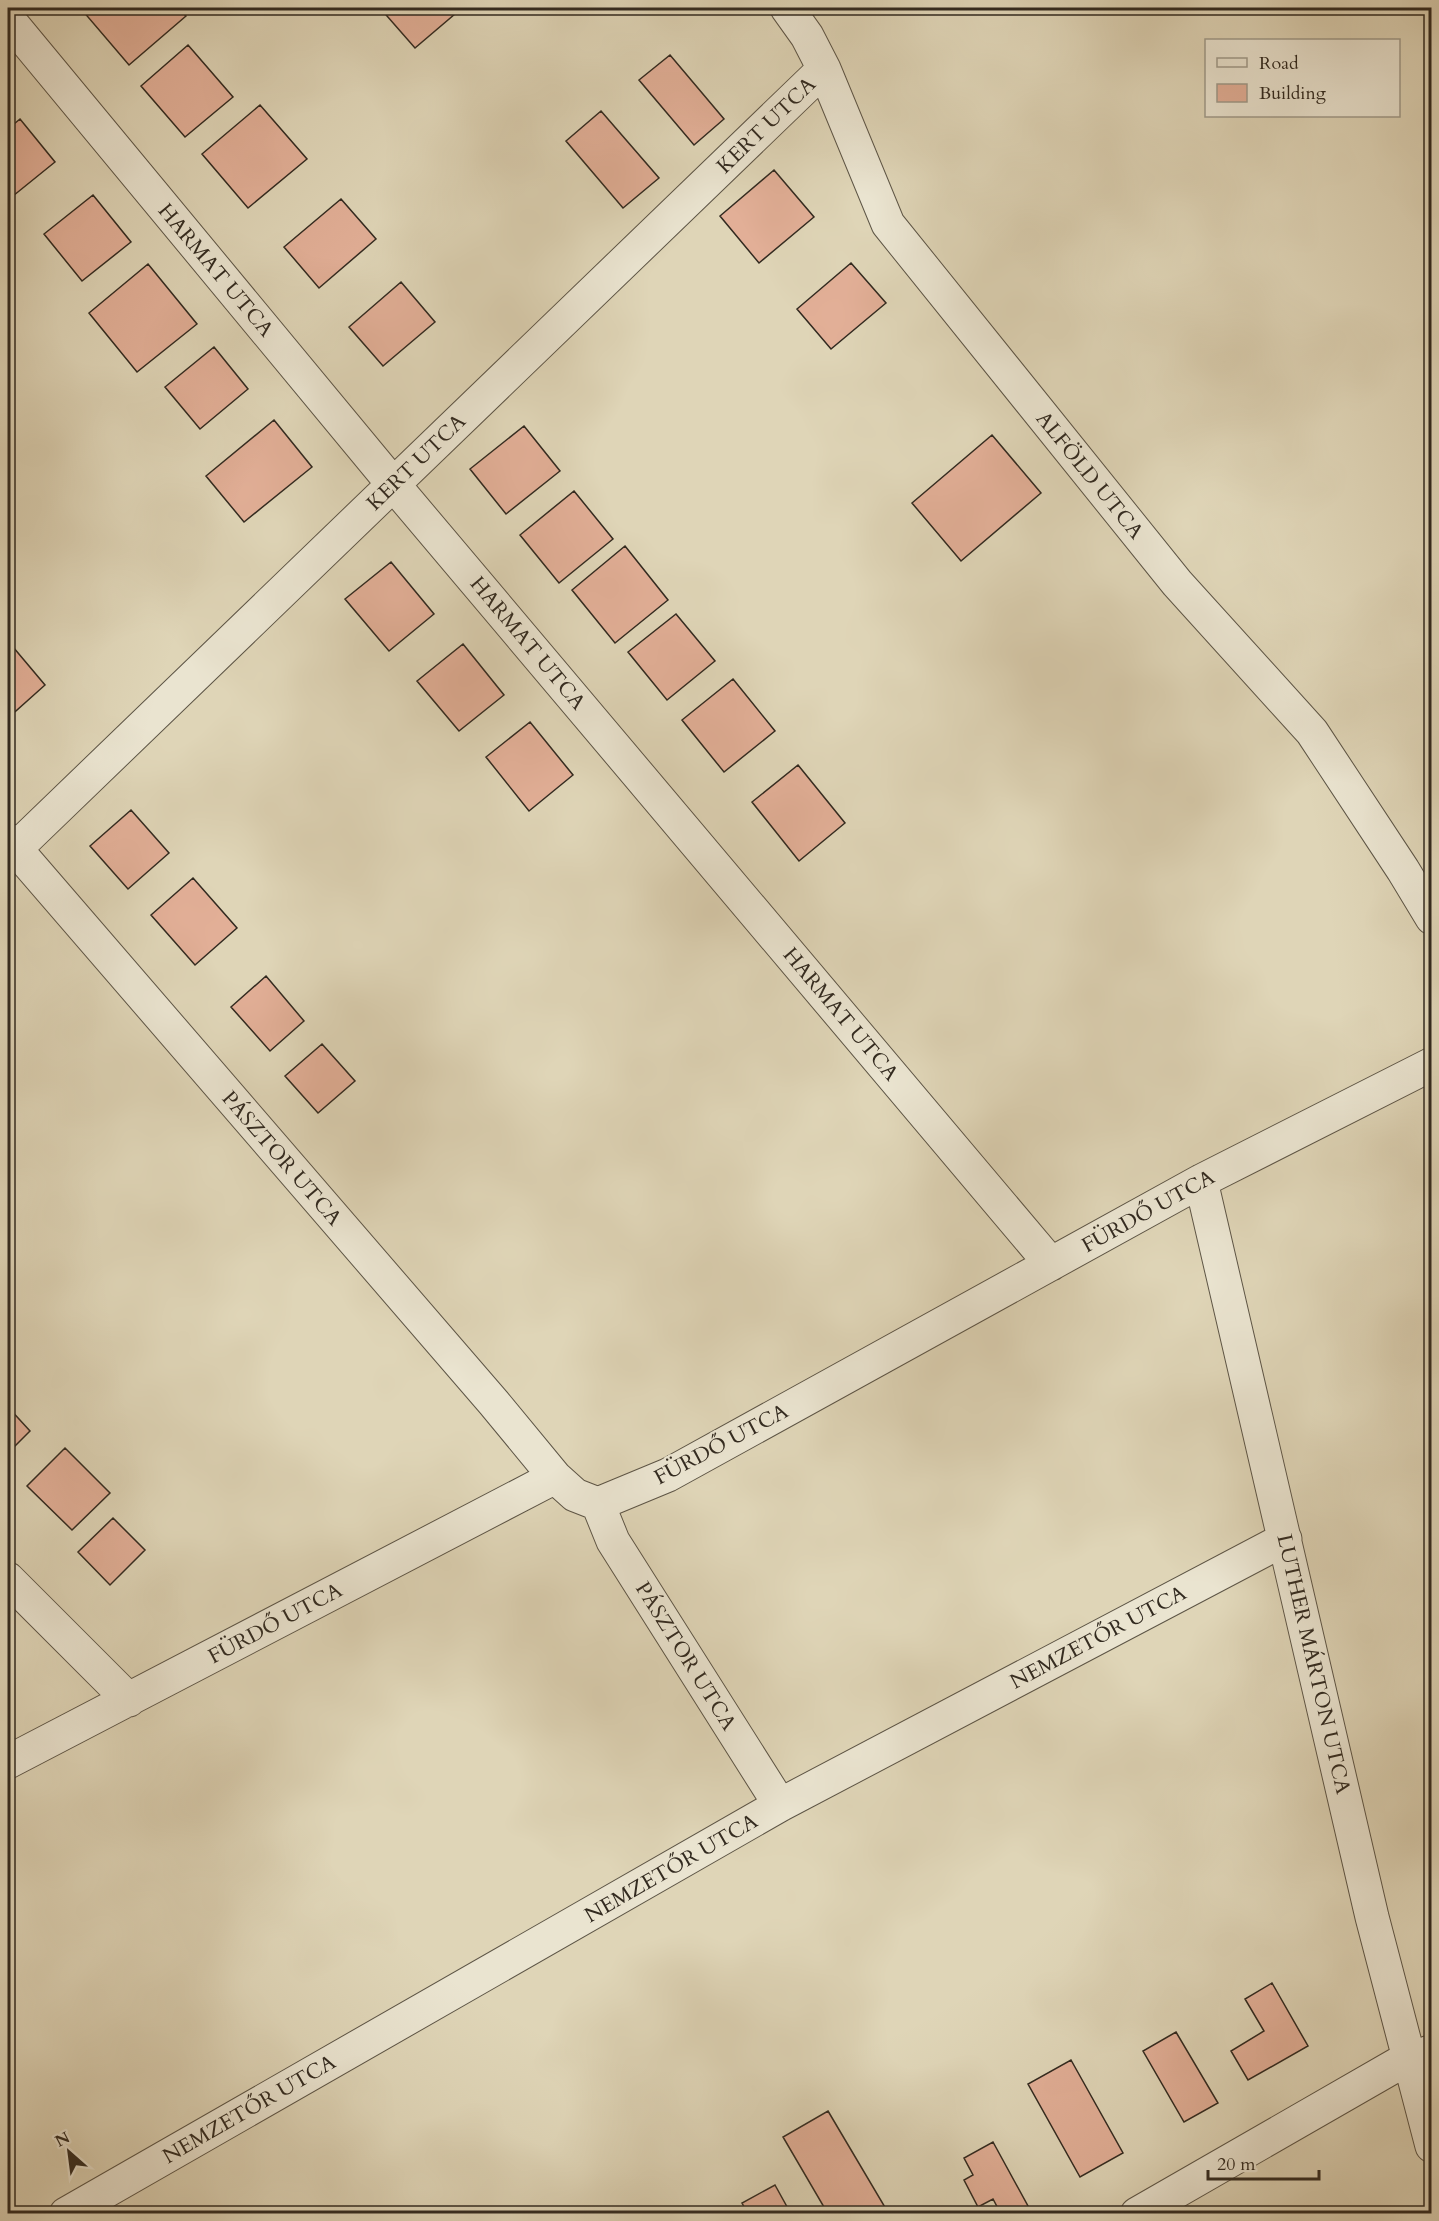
<svg xmlns="http://www.w3.org/2000/svg" width="1439" height="2221" viewBox="0 0 1439 2221" font-family="Cardo,serif">
	<rect width="100%" height="100%" fill="#dfd5b7"/>
	<filter id="stains"><feTurbulence type="fractalNoise" baseFrequency=".00333" numOctaves="4"/><feColorMatrix values="0 0 0 0 .2 0 0 0 0 .09 0 0 0 0 .02 0 0 0 .5 -.17"/></filter>
	<radialGradient id="worn" r=".72"><stop offset=".6" stop-color="#630" stop-opacity="0"/><stop offset="1" stop-color="#630" stop-opacity=".3"/></radialGradient>
	<!-- building -->
	<path fill="#e2af97" stroke="#322a20" stroke-width="1.5" d="M85,8H178L186,16L129,65L82,10Z
		M380,8H462L415,48Z
		M188,45L233,97L185,137L141,86Z
		M670,55L724,119L694,145L639,80Z
		M260,105L307,159L248,208L202,154Z
		M601,111L659,178L623,208L566,141Z
		M20,119L55,162L8,200V129Z
		M774,170L814,217L759,263L720,216Z
		M93,195L131,242L82,281L44,234Z
		M341,199L376,239L319,288L284,247Z
		M851,263L886,303L831,349L797,309Z
		M148,264L197,324L137,372L89,313Z
		M401,282L435,322L383,366L349,327Z
		M214,347L248,389L200,429L165,387Z
		M274,420L312,467L244,522L206,476Z
		M524,426L560,471L506,514L470,469Z
		M992,435L1041,493L961,561L912,503Z
		M574,491L613,539L559,583L520,535Z
		M625,546L668,600L615,643L572,590Z
		M391,562L434,614L389,651L345,599Z
		M676,614L715,661L667,700L628,652Z
		M8,641L45,685L8,718Z
		M463,644L504,695L459,731L417,681Z
		M733,679L775,731L724,772L682,720Z
		M530,722L573,775L529,811L486,757Z
		M798,765L845,823L799,861L752,802Z
		M131,810L169,853L128,889L90,846Z
		M193,878L237,928L195,965L151,915Z
		M266,976L304,1021L270,1051L231,1007Z
		M322,1044L355,1081L318,1113L285,1076Z
		M8,1407L30,1431L8,1453Z
		M65,1448L110,1493L72,1530L27,1486Z
		M113,1518L145,1550L110,1585L78,1552Z
		M1272,1983L1308,2046L1248,2080L1231,2051L1264,2031L1245,1999Z
		M1176,2032L1218,2103L1184,2122L1143,2051Z
		M1071,2060L1123,2153L1080,2177L1028,2084Z
		M828,2111L889,2214H828L783,2137Z
		M993,2142L1028,2206L1014,2214H1001L993,2199L978,2207L964,2180L973,2175L964,2158Z
		M775,2185L791,2214H748L742,2203Z"/>
	<g fill="none" stroke-linecap="round" stroke-linejoin="round">
		<!-- minor casing -->
		<g stroke="#5d5546" stroke-width="35">
			<path id="minor" d="M787,8L807,36L824,69L888,224L1177,583L1312,732L1403,870L1432,918
				M8,19L393,484L1051,1264
				M8,840L494,1403L555,1477L575,1495L598,1504L668,1475L1201,1181L1432,1064
				M8,856L824,69
				M1201,1181L1372,1917L1432,2146
				M598,1504L613,1541L780,1805
				M8,1579L129,1700
				M8,1762L555,1477
				M66,2214L780,1805L1285,1539
				M1137,2214L1398,2064L1430,2052"/>
		</g>
		<!-- minor -->
		<use href="#minor" stroke="#eae4d0" stroke-width="33"/>
	</g>
	<g text-anchor="middle" stroke-width="4.5" stroke-linejoin="round" paint-order="stroke">
		<!-- street labels -->
		<g font-size="21" fill="#322a20" stroke="#eae4d0">
			<text transform="translate(766 125) rotate(-44)" y="7">KERT UTCA</text>
			<text transform="translate(216 270) rotate(50)" y="7">HARMAT UTCA</text>
			<text transform="translate(416 462) rotate(-44)" y="7">KERT UTCA</text>
			<text transform="translate(1090 475) rotate(51)" y="7">ALFÖLD UTCA</text>
			<text transform="translate(528 643) rotate(50)" y="7">HARMAT UTCA</text>
			<text transform="translate(841 1014) rotate(50)" y="7">HARMAT UTCA</text>
			<text transform="translate(282 1158) rotate(49)" y="7">PÁSZTOR UTCA</text>
			<text transform="translate(1148 1211) rotate(-29)" y="7">FÜRDŐ UTCA</text>
			<text transform="translate(721 1444) rotate(-28)" y="7">FÜRDŐ UTCA</text>
			<text transform="translate(275 1623) rotate(-28)" y="7">FÜRDŐ UTCA</text>
			<text transform="translate(1098 1637) rotate(-28)" y="7">NEMZETŐR UTCA</text>
			<text transform="translate(686 1656) rotate(58)" y="7">PÁSZTOR UTCA</text>
			<text transform="translate(1314 1664) rotate(77)" y="7">LUTHER MÁRTON UTCA</text>
			<text transform="translate(671 1868) rotate(-30)" y="7">NEMZETŐR UTCA</text>
			<text transform="translate(249 2109) rotate(-30)" y="7">NEMZETŐR UTCA</text>
		</g>
	</g>
	<!-- margin -->
	<rect width="1439" height="2221" fill="none" stroke="#dfd5b7" stroke-width="30"/>
	<rect x="9" y="9" width="1421" height="2203" fill="none" stroke="#322a20" stroke-width="3"/>
	<rect x="15" y="15" width="1409" height="2191" fill="none" stroke="#322a20" stroke-width="1.5"/>
	<!-- legend -->
	<rect x="1205" y="39" width="195" height="78" fill="#eae4d0" stroke="#a09a8a" stroke-width="1.5"/>
	<rect x="1217" y="58" width="30" height="9" fill="#eae4d0" stroke="#a09a8a" stroke-width="1.5"/>
	<text x="1259" y="69" font-size="18" fill="#322a20">Road</text>
	<rect x="1217" y="84" width="30" height="18" fill="#e2af97" stroke="#a09a8a" stroke-width="1.5"/>
	<text x="1259" y="99" font-size="18" fill="#322a20">Building</text>
	<!-- north arrow -->
	<g transform="translate(69 2152) rotate(332)" stroke="#eae4d0" stroke-width="4.5" paint-order="stroke">
	<path d="M0-4.5L10 22L0 15L-10 22Z" fill="#322a20"/>
	<text y="-9" font-size="16" font-weight="bold" text-anchor="middle" fill="#322a20">N</text>
	</g>
	<!-- scale -->
	<path d="M1208 2170v9h111v-9" fill="none" stroke="#322a20" stroke-width="3"/>
	<text x="1217" y="2170" font-size="18" fill="#322a20" stroke="#eae4d0" stroke-width="4.5" paint-order="stroke">20 m</text>
	<rect width="100%" height="100%" filter="url(#stains)"/>
	<rect width="100%" height="100%" fill="url(#worn)"/>
</svg>
